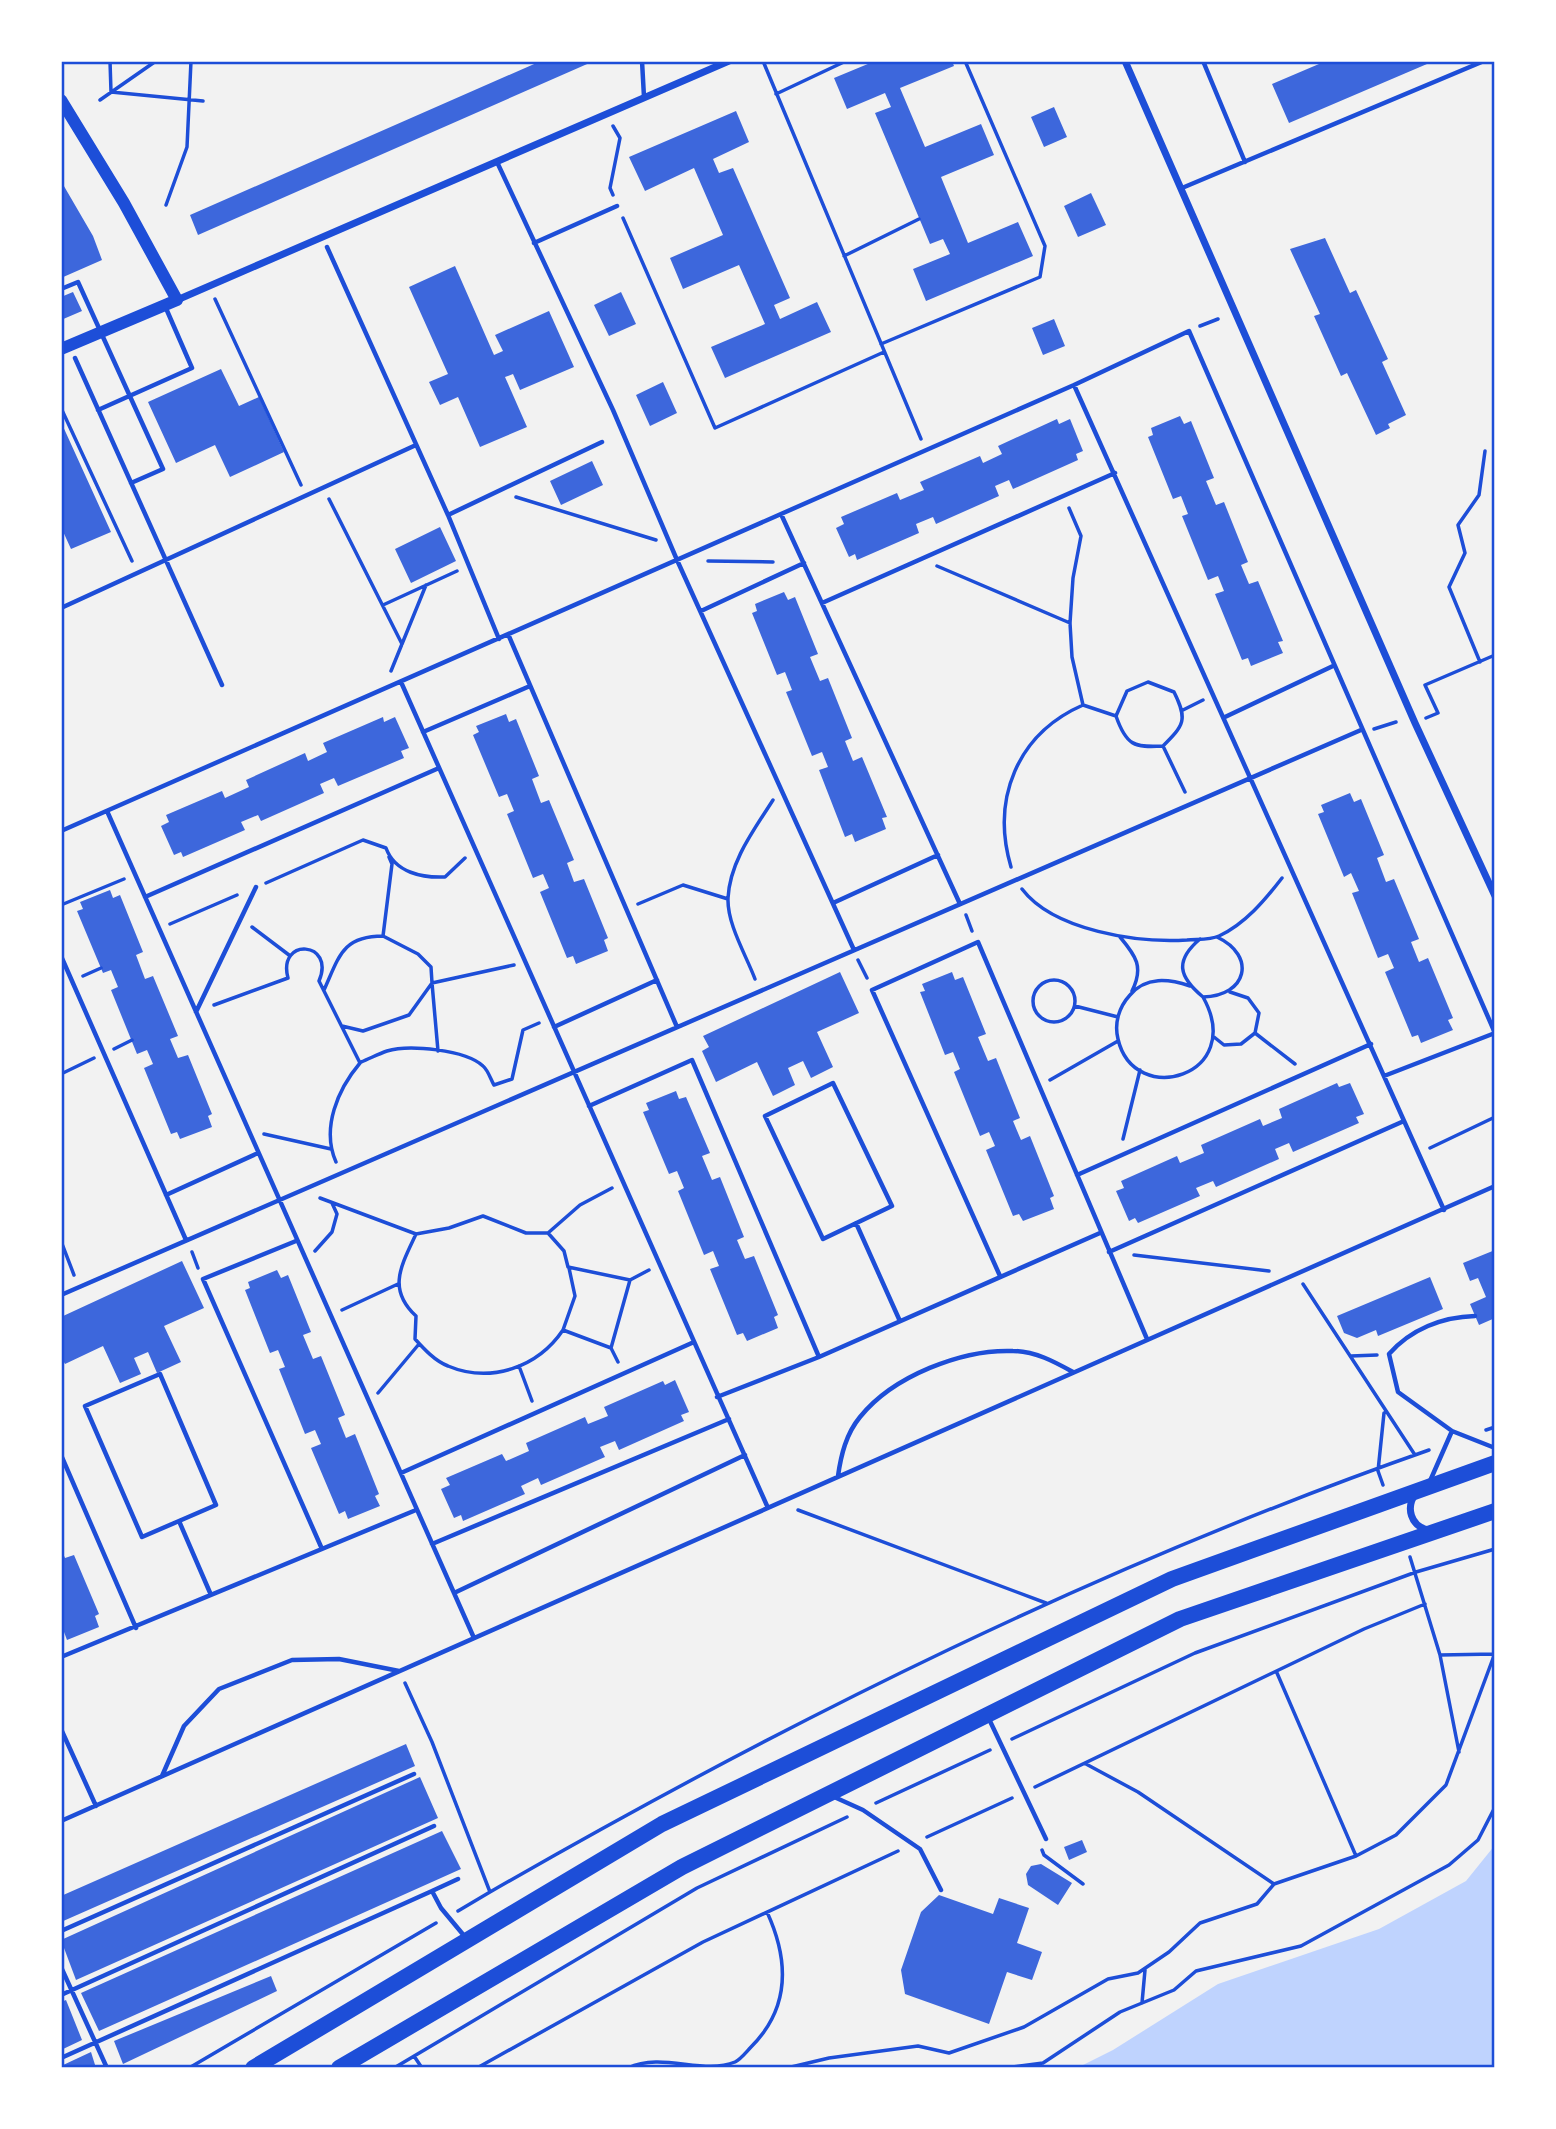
<svg xmlns="http://www.w3.org/2000/svg" width="1556" height="2129" viewBox="0 0 1556 2129" font-family="'Nunito Sans',sans-serif">
	<rect width="100%" height="100%" fill="#f2f2f2"/>
	<!-- water -->
	<path fill="#bfd3fe" d="M1495,1845V2068H1077L1113,2050L1218,1984L1379,1929L1466,1881Z"/>
	<!-- building -->
	<path fill="#3d67dc" d="M541,61H594L198,235L190,215Z
		M875,61H952L954,66L900,88L925,147L981,124L994,155L941,177L968,243L1018,222L1033,256L926,301L913,269L950,254L943,239L930,244L875,113L891,107L885,93L847,109L834,78Z
		M1326,61H1434L1289,123L1272,84Z
		M1054,107L1067,137L1044,147L1031,117Z
		M736,111L749,142L713,159L719,173L733,168L790,298L774,305L780,319L817,302L831,332L725,378L711,347L765,324L739,265L683,289L670,258L723,235L694,168L645,191L629,157Z
		M61,181L93,236L102,260L61,278Z
		M1091,193L1106,225L1078,237L1064,206Z
		M1325,238L1350,293L1356,290L1388,359L1382,362L1406,415L1388,424L1390,428L1376,435L1347,373L1341,376L1314,316L1320,314L1290,249Z
		M455,266L494,355L503,351L495,335L549,311L574,367L520,390L513,374L505,377L527,427L480,447L458,397L440,405L429,382L448,374L409,287Z
		M73,292L82,311L61,320V297Z
		M621,292L636,324L609,336L594,305Z
		M1054,319L1065,346L1043,355L1032,328Z
		M221,369L239,406L259,397L284,452L230,477L215,445L176,463L148,402Z
		M663,382L677,413L650,426L636,395Z
		M1180,416L1184,424L1191,421L1214,478L1206,481L1216,505L1224,502L1248,562L1241,565L1249,584L1258,581L1283,641L1278,642L1283,653L1251,666L1248,658L1242,660L1215,594L1224,591L1218,576L1208,580L1182,516L1188,514L1181,496L1173,499L1148,437L1153,435L1151,428Z
		M1057,419L1059,424L1070,419L1083,451L1076,454L1078,460L1013,489L1009,480L995,486L999,496L936,524L933,517L916,524L919,533L857,560L855,554L849,557L836,528L844,524L841,517L897,493L900,500L924,490L920,482L980,456L983,463L1002,454L998,446Z
		M61,422L111,532L71,549L61,527Z
		M592,461L603,485L561,505L550,481Z
		M440,527L456,561L411,583L395,549Z
		M784,592L788,600L795,597L818,654L810,657L820,681L828,678L852,738L845,741L853,761L862,757L887,817L882,818L886,829L855,842L852,834L845,837L819,770L828,767L822,752L812,756L786,692L792,690L785,672L777,675L752,613L757,611L755,604Z
		M506,714L509,722L516,719L539,776L532,779L541,803L549,800L574,860L567,863L574,882L584,879L608,938L604,940L608,951L576,964L573,956L567,958L540,892L549,888L543,874L533,878L507,814L514,811L507,794L499,797L473,735L479,732L476,726Z
		M383,717L384,722L395,717L409,748L401,751L404,758L338,786L334,778L320,784L324,793L261,821L258,815L241,822L245,830L183,857L181,852L174,855L161,826L169,822L166,815L222,791L225,798L249,787L246,780L305,753L308,761L327,752L323,743Z
		M1350,793L1354,802L1361,799L1384,855L1377,858L1386,882L1394,879L1419,939L1411,942L1419,962L1428,958L1453,1018L1448,1020L1453,1030L1421,1043L1418,1035L1412,1037L1385,972L1394,968L1388,954L1378,958L1352,893L1359,891L1351,873L1344,877L1318,814L1324,812L1321,805Z
		M110,890L113,898L120,895L143,952L136,955L145,979L153,976L178,1036L170,1039L178,1058L188,1055L212,1114L208,1116L212,1127L180,1139L177,1132L171,1134L144,1068L153,1064L147,1050L137,1054L111,990L118,987L111,970L103,973L77,911L83,909L80,902Z
		M840,972L859,1013L817,1032L833,1067L811,1078L803,1061L788,1068L795,1085L773,1096L757,1062L716,1082L702,1051L709,1047L703,1036Z
		M952,972L955,980L963,977L986,1034L978,1037L988,1061L996,1058L1020,1118L1013,1121L1021,1140L1030,1136L1054,1196L1050,1198L1054,1209L1023,1221L1019,1214L1013,1216L986,1150L995,1146L989,1132L980,1136L954,1072L960,1069L953,1052L945,1055L920,992L925,991L922,984Z
		M1337,1083L1339,1087L1350,1083L1364,1114L1356,1117L1359,1123L1293,1152L1289,1143L1275,1149L1279,1159L1216,1187L1213,1181L1196,1188L1200,1196L1138,1223L1135,1218L1129,1221L1116,1191L1124,1188L1121,1181L1177,1156L1180,1163L1204,1153L1201,1145L1260,1119L1263,1126L1282,1118L1279,1109Z
		M676,1091L679,1099L686,1097L710,1153L702,1156L712,1180L720,1177L744,1237L737,1240L745,1259L754,1256L778,1315L774,1317L778,1328L747,1341L743,1333L737,1335L710,1269L719,1266L713,1251L704,1255L678,1191L684,1188L677,1171L669,1174L643,1112L649,1110L646,1103Z
		M1495,1250V1318L1479,1325L1470,1304L1486,1297L1478,1278L1470,1281L1463,1263Z
		M182,1261L204,1308L164,1326L181,1362L157,1373L148,1352L134,1358L141,1374L120,1383L103,1346L65,1364L61,1357V1317Z
		M277,1270L281,1278L288,1275L311,1332L303,1335L313,1359L321,1356L345,1415L338,1418L346,1438L355,1434L379,1494L375,1496L380,1506L348,1519L345,1511L339,1514L311,1448L321,1444L315,1430L305,1434L279,1369L285,1367L278,1350L270,1353L245,1290L250,1288L248,1282Z
		M1430,1277L1443,1309L1378,1336L1376,1330L1357,1338L1344,1333L1337,1316Z
		M675,1380L689,1412L681,1415L684,1421L619,1450L615,1441L600,1447L605,1457L541,1485L538,1478L521,1486L525,1494L463,1521L461,1515L454,1518L441,1489L450,1485L446,1478L502,1454L506,1461L529,1451L526,1443L585,1417L588,1424L608,1416L604,1407L663,1381L665,1385Z
		M61,1549L65,1558L74,1555L99,1614L95,1616L99,1627L67,1640L64,1632L61,1633Z
		M406,1744L415,1766L61,1922V1896Z
		M420,1777L438,1818L76,1980L61,1940Z
		M442,1831L461,1869L99,2031L81,1993Z
		M1082,1840L1087,1852L1069,1860L1064,1847Z
		M1041,1864L1072,1883L1058,1905L1028,1885L1026,1874L1031,1866Z
		M939,1895L993,1914L999,1898L1029,1908L1017,1943L1042,1952L1032,1980L1007,1972L989,2024L905,1994L901,1970L921,1912Z
		M271,1976L277,1991L123,2064L114,2041Z
		M66,2000L82,2040L61,2050V2002Z
		M91,2052L96,2068H61V2066Z"/>
	<g fill="none" stroke-linecap="round" stroke-linejoin="round">
		<!-- path -->
		<path stroke="#1d4ed8" stroke-width="3.5" d="M110,61L111,92L203,101
			M763,61L921,439
			M776,94L846,61
			M100,100L156,61
			M613,195L610,188L620,138L613,126
			M166,205L187,147L191,61
			M623,218L715,428L884,352
			M844,256L919,219
			M215,299L301,485
			M1200,326L1218,319
			M881,344L1040,277L1045,246L965,61
			M61,408L132,561
			M516,497L656,540
			M329,499L402,644
			M708,561L773,562
			M937,566L1070,623
			M383,605L457,571
			M1480,662L1449,587L1465,553L1458,525L1479,495L1485,451
			M391,671L426,585
			M1083,705L1116,716C1126,745 1134,748 1163,746C1184,725 1188,720 1174,692L1148,682L1127,691L1116,716
			M1183,710L1203,700
			M1426,718L1438,713L1425,685L1495,655
			M1374,729L1396,722
			M1163,746L1185,792
			M1011,867C991,799 1017,734 1083,705L1072,657L1070,623L1073,578L1081,536L1069,508
			M266,883L363,840L386,848C395,873 423,878 445,877L465,858
			M1022,889C1054,931 1138,943 1187,940C1197,939 1210,940 1219,936C1245,924 1265,900 1282,878
			M638,904L683,885L728,899
			M61,905L124,879
			M966,915L972,931
			M170,924L237,895
			M252,927L289,955
			M1120,937C1136,956 1144,967 1132,991
			M1200,939C1174,961 1179,977 1203,997C1247,996 1257,956 1217,937
			M858,960L867,978
			M83,976L101,968
			M755,979C746,955 727,924 728,898C730,861 754,830 773,800
			M1033 1001a21 21 0 1 1 42 0a21 21 0 1 1-42 0Z
			M1190,986C1169,979 1146,976 1130,995C1119,1007 1114,1023 1118,1039C1134,1109 1247,1076 1203,997
			M324,990C339,957 342,936 383,936L392,864L389,857
			M214,1005L288,978C277,937 336,941 319,981L360,1063C338,1089 321,1128 336,1162
			M1075,1006L1118,1017
			M342,1026L363,1031L409,1015L432,983L431,967L418,954L383,936
			M1255,1033L1295,1064
			M1214,1037L1224,1045L1241,1044L1255,1033L1259,1013L1248,998L1230,992
			M114,1049L132,1040
			M438,1051L432,983L514,965
			M361,1062C369,1059 378,1054 387,1051C409,1044 466,1050 483,1066C488,1070 491,1080 494,1085L512,1079L523,1030L539,1023
			M61,1074L94,1058
			M1050,1080L1118,1041
			M264,1134L331,1149
			M1123,1139L1140,1070
			M1430,1148L1495,1117
			M320,1198L416,1234
			M548,1233L564,1251L568,1267L630,1280
			M61,1241L74,1275
			M315,1251L332,1232L337,1214L332,1203
			M192,1252L198,1268
			M1134,1255L1269,1271
			M1303,1284L1415,1455
			M342,1310L398,1284
			M563,1330L575,1296L569,1268
			M611,1348L563,1330C538,1367 491,1384 448,1366C435,1361 424,1349 415,1339L416,1316C387,1289 401,1266 416,1234L449,1228L483,1216L526,1233H548L580,1205L612,1188
			M1351,1356L1377,1355
			M618,1362L611,1348L630,1280L649,1270
			M519,1366L532,1401
			M378,1393L419,1344
			M1486,1430L1495,1427
			M1383,1485L1378,1471L1384,1413
			M798,1510L1046,1603
			M1410,1557L1440,1655L1495,1654
			M1440,1655L1459,1752
			M1277,1673L1356,1856
			M405,1683L432,1742L490,1892C791,1719 1101,1565 1429,1450
			M1012,1739L1195,1653L1416,1572L1495,1549
			M1086,1764L1138,1792L1274,1884L1356,1856L1396,1835L1446,1785L1495,1653
			M1035,1787L1364,1629L1425,1604
			M876,1803L990,1750
			M927,1837L1012,1798
			M1042,1850L1044,1855L1083,1884
			M458,1911L490,1892
			M1142,2003L1145,1970
			M414,2056L422,2068
			M189,2068L436,1923
			M394,2068L697,1888L847,1817
			M477,2068L703,1942L898,1851
			M628,2068C662,2052 703,2075 735,2062C741,2059 747,2051 751,2047C790,2008 789,1960 767,1912
			M787,2068L829,2058L918,2046L949,2053L1024,2027L1108,1979L1138,1973L1169,1952L1200,1923L1257,1904L1274,1884
			M1005,2068L1043,2063L1120,2012L1174,1990L1196,1971L1301,1946L1449,1865L1478,1840L1495,1807"/>
		<!-- service -->
		<path stroke="#1d4ed8" stroke-width="4.5" d="M642,61L644,97
			M1203,61L1245,162
			M497,162L613,410L677,560L854,950
			M1182,188L1484,61
			M534,243L617,206
			M327,247L448,515L499,639
			M61,289L78,282L163,469L131,483
			M75,358L222,685
			M1074,385L1444,1210
			M98,410L192,368L165,306
			M781,514L960,904
			M448,515L602,442
			M822,603L1115,473
			M61,608L416,445
			M701,611L804,563
			M508,634L677,1027
			M401,682L768,1508
			M1225,717L1333,666
			M423,732L530,686
			M107,811L474,1638
			M61,831L1074,385L1189,331L1495,1033
			M145,897L439,768
			M833,903L938,855
			M61,956L186,1240
			M196,1012L256,887
			M554,1027L657,980
			M1384,1076L1495,1033
			M833,1083L892,1206L823,1239L765,1116Z
			M589,1106L692,1060L819,1357
			M1077,1175L1371,1044
			M166,1195L258,1153
			M856,1223L899,1319
			M296,1241L203,1279L322,1549
			M1109,1252L1404,1121
			M1000,1276L872,990L978,942L1147,1339
			M61,1295L1361,730
			M1475,1316C1442,1317 1411,1329 1389,1354L1398,1392L1452,1431L1495,1448
			M717,1397L819,1357L1100,1233
			M61,1455L136,1628
			M401,1473L694,1342
			M838,1476C841,1455 846,1434 860,1417C893,1376 962,1349 1013,1351C1035,1351 1055,1362 1073,1372
			M1430,1481L1452,1431
			M179,1521L142,1537L85,1406L160,1374L216,1505L179,1521L211,1595
			M432,1544L729,1419
			M454,1593L745,1455
			M61,1657L416,1510
			M989,1719L1046,1839
			M61,1729L96,1806
			M162,1776L184,1726L219,1689L292,1660L339,1659L399,1671
			M832,1796L863,1810L920,1849L941,1890
			M61,1821L1495,1186
			M432,1891L458,1879
			M61,1931L414,1774
			M61,1967L107,2068
			M61,1995L434,1826
			M61,2058L432,1891L441,1908L466,1938"/>
		<!-- minor -->
		<path stroke="#1d4ed8" stroke-width="7" d="M1125,61L1415,723L1495,896
			M177,300L729,61
			M1416,1493C1405,1508 1411,1526 1428,1530"/>
		<!-- tertiary -->
		<path stroke="#1d4ed8" stroke-width="12" d="M61,100L124,203L177,300L61,349"/>
		<!-- primary -->
		<path stroke="#1d4ed8" stroke-width="16" d="M253,2068L662,1824L1172,1579L1495,1463
			M339,2068L682,1867L1180,1619L1495,1511"/>
	</g>
	<!-- border -->
	<rect width="1556" height="2129" fill="none" stroke="#ffffff" stroke-width="126"/>
	<rect x="63" y="63" width="1430" height="2003" fill="none" stroke="#1d4ed8" stroke-width="2.5"/>
</svg>
